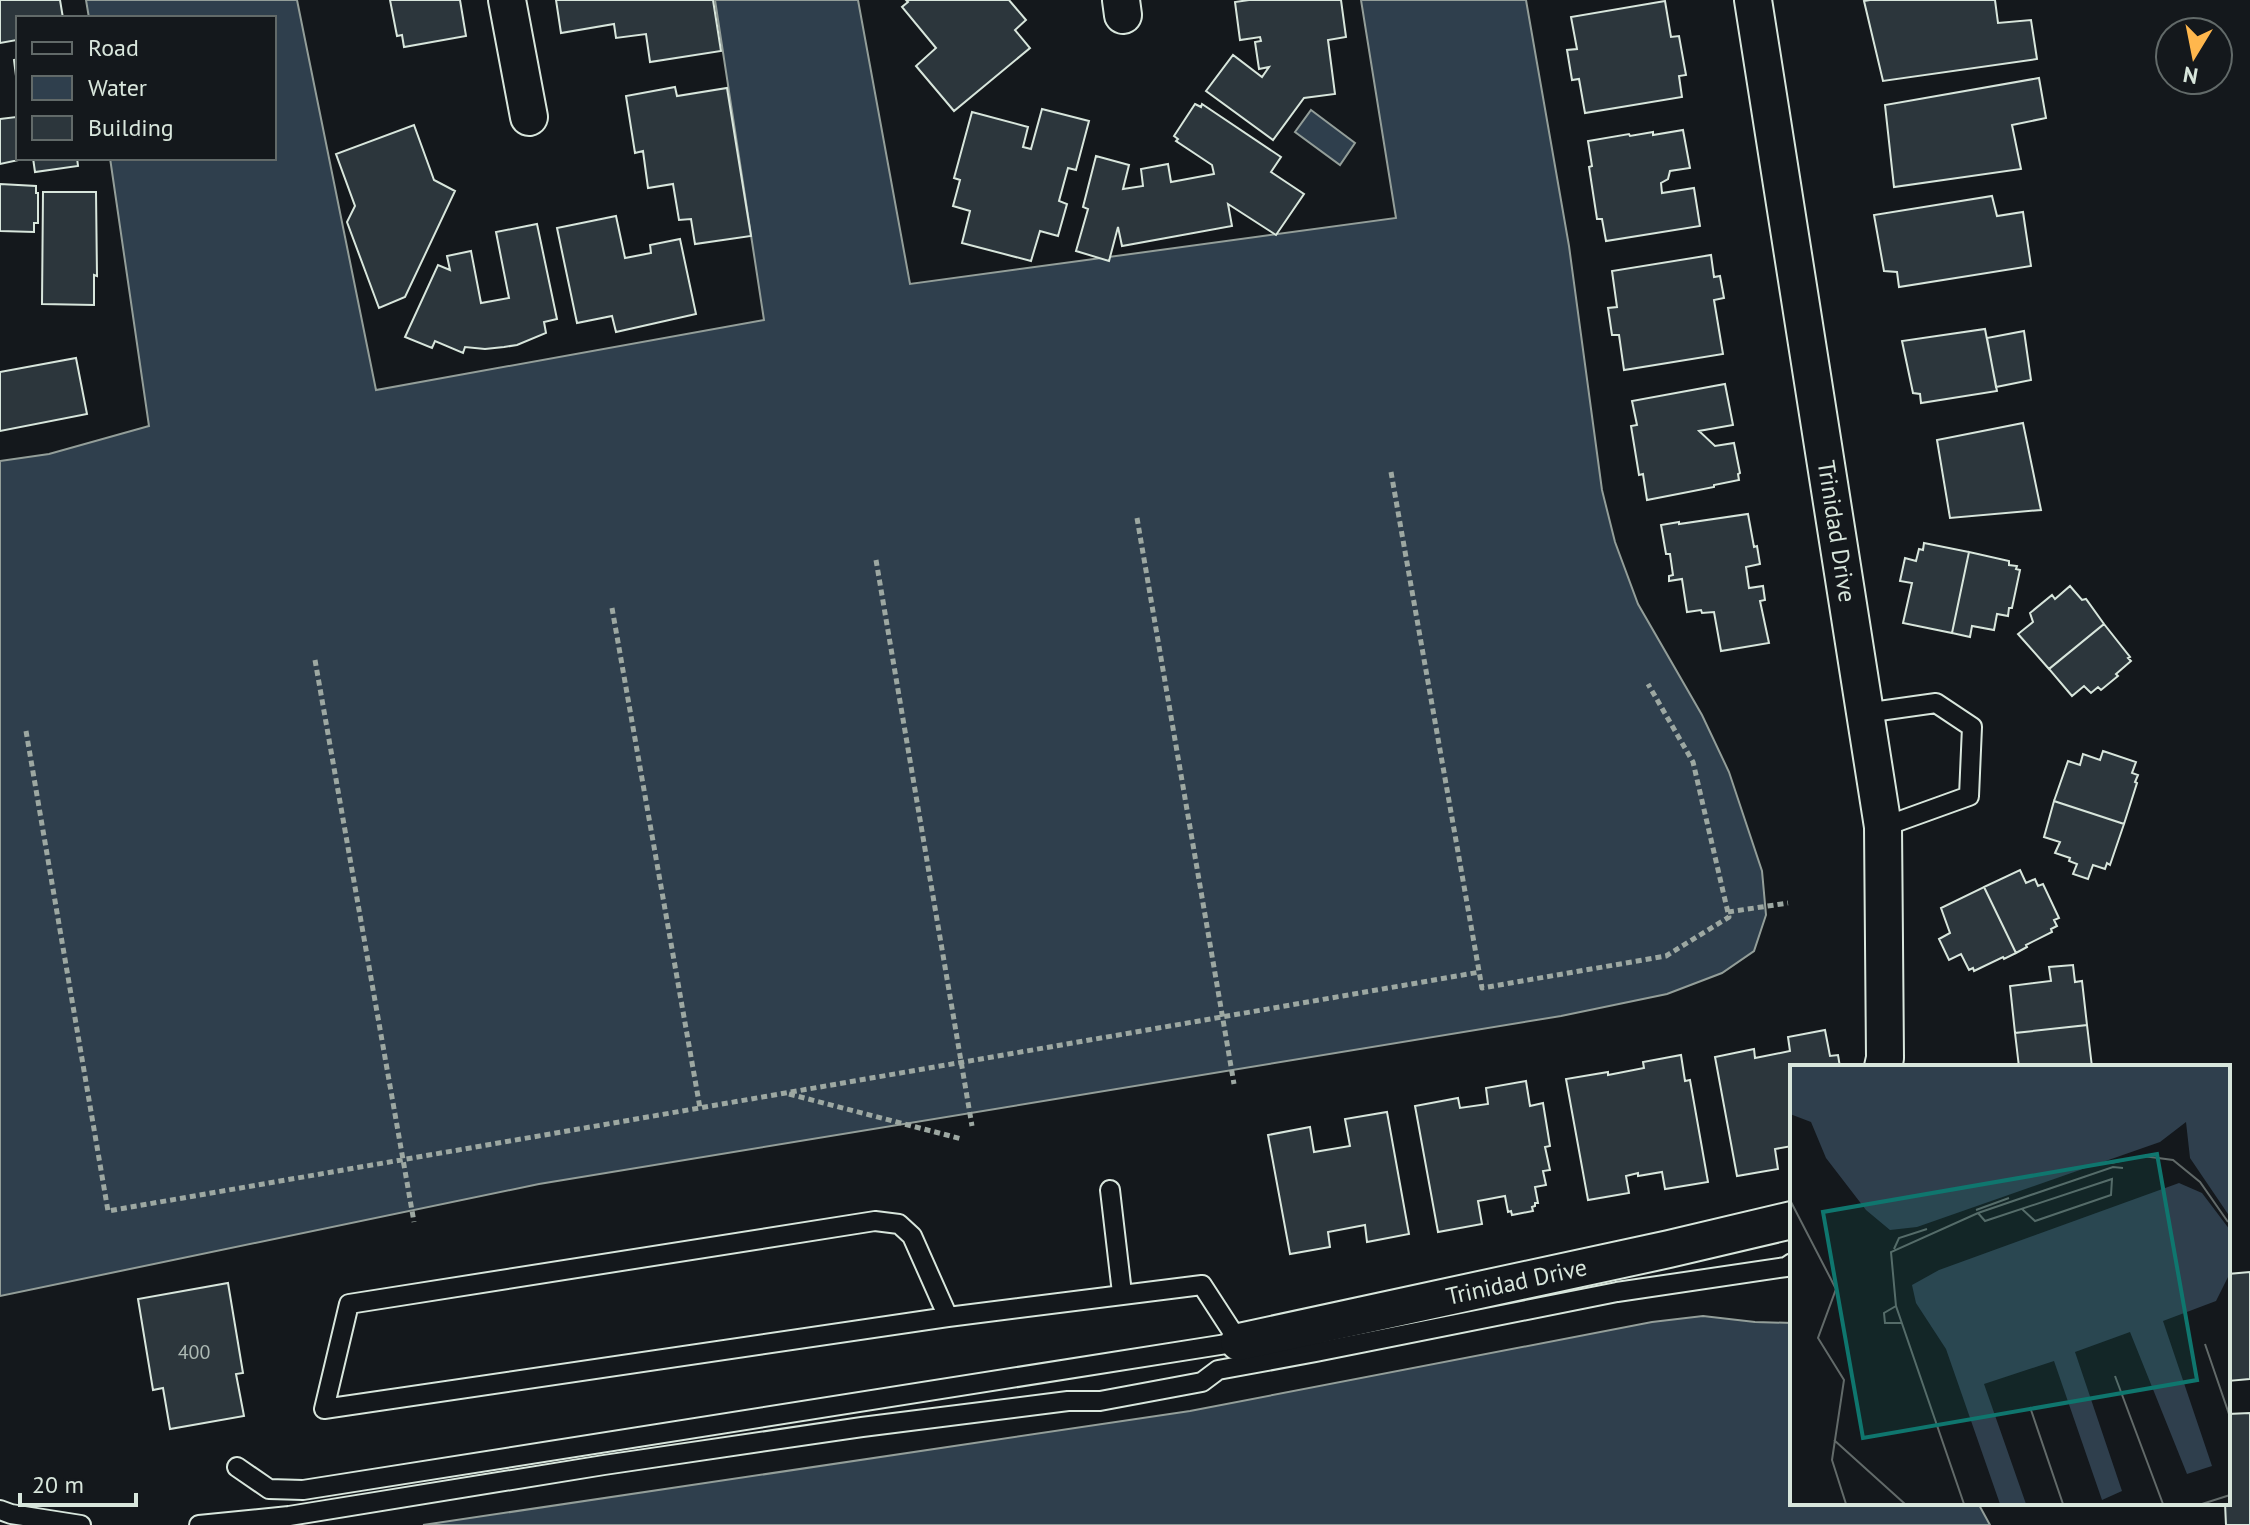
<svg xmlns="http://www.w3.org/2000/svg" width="2250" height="1525" viewBox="0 0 2250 1525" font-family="'PT Sans',sans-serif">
	<rect width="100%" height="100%" fill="#14181c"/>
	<!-- water -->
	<path fill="#2f3f4d" stroke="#939e99" stroke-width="2" d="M86,0H297L376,390L764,320L715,0H858L910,284L1396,218L1361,0H1526L1569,246L1602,490L1615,542L1638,604L1702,715L1729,772L1762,871L1766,915L1754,951L1722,973L1667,994L1561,1016L539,1184L0,1296V461L49,454L149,426L110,158H274V18H89Z
		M1311,110L1355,143L1340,165L1295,132Z
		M1703,1316L1755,1322L1792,1323V1503H1978L1990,1525H423L1190,1411L1652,1322Z"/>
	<!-- building -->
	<path fill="#2c363c" stroke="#d8e6dc" stroke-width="2" d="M0,0H60L63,18H18L17,40L0,43Z
		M390,0H460L466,36L404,47L402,35L397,36Z
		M556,0H713L721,51L650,62L646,34L616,38L614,24L561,33Z
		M906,0H1009L1026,20L1015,30L1030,48L954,111L916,66L936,48L902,7L908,2Z
		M1249,0H1341L1346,37L1328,40L1335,94L1304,98L1273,140L1206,91L1233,55L1262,77L1269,67L1259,69L1255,42L1261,41L1260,37L1240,40L1235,2Z
		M1870,0H1995L1998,23L2031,20L2037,59L1883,81L1864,1Z
		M1665,1L1671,37L1679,36L1686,75L1679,76L1682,97L1585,113L1579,79L1572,80L1567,50L1577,49L1571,17Z
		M18,59V92L14,60Z
		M2039,78L2046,118L2012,125L2021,169L1894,187L1885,105Z
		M675,87L677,96L727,88L751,236L695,244L691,219L679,220L673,184L648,188L643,151L635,153L626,96Z
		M1195,104L1201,107L1202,104L1281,157L1271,172L1304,194L1276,235L1228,204L1232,226L1122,246L1118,227L1109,261L1076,251L1088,209L1083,207L1096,156L1129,165L1123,189L1143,186L1141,169L1168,164L1171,182L1214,174L1212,165L1176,141L1178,139L1174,136Z
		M1042,109L1089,121L1076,170L1068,168L1059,201L1067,204L1058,236L1040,231L1031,261L962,243L970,211L953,206L960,180L954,178L972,112L1028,127L1023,147L1031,149Z
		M16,117L18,130V158L23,159L0,164V119Z
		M414,125L434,180L455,191L405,297L379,308L347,222L355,206L336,154Z
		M1683,130L1690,168L1670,171L1668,179L1661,183L1662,193L1694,188L1700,226L1606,241L1602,219H1597L1589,167L1592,166L1588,141L1629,134L1630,136L1653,132V135Z
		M33,158H77L78,166L35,172Z
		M0,184L36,186V193H38V223H34V232L0,231Z
		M43,192H96L97,276L94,275V305L42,304Z
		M1992,196L1997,216L2023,212L2031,266L1899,287L1897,272L1884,271L1874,215Z
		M616,216L625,258L651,253L650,245L680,239L696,314L616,332L612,316L577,323L557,228Z
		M537,224L557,319L544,322L546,333L517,345L504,347L485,349L465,347L463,353L435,341L432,348L405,337L438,265L450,270L447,256L471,251L481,303L509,298L496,232Z
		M1711,255L1714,277L1720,276L1724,298L1714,300L1723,354L1624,370L1619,335H1612L1608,308L1617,307L1612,271Z
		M1985,329L1997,391L1921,403L1920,394L1913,393L1902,341Z
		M2024,331L2031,380L1996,387L1987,338Z
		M76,358L87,414L0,431V372Z
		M1725,384L1733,425L1699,431L1715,446L1734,443L1740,473L1738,474L1739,480L1714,485V487L1647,500L1643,474L1639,475L1631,426L1637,425L1632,401Z
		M2023,423L2041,510L1950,518L1937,440Z
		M1748,514L1754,547L1757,546L1760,564L1746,567L1749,588L1763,586L1765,600L1760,601L1769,643L1721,651L1714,612L1702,613L1701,610L1687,612L1682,579L1669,581V576L1673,575L1670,554H1666L1661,525L1679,522V524Z
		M1924,543L1969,552L1952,633L1903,623L1912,583L1900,581L1905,558L1916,561L1919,549L1923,550Z
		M1969,552L2009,561V565L2017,566L2016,569L2020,570L2012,608H2009L2008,616L1997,614L1994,630L1972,626L1970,637L1952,633Z
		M2070,586L2082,600L2086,599L2104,624L2049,669L2018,634L2033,622L2030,613L2052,595L2055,599Z
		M2104,624L2130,657L2128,658L2131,661L2116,674L2118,676L2101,690L2098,687L2091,693L2084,686L2072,696L2049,669Z
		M2103,751L2136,762L2132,773L2138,775L2135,782L2137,783L2124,824L2054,801L2068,761L2080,765L2083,754L2100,760Z
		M2054,801L2124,824L2110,865L2107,863L2105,869L2093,865L2088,879L2073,874L2077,864L2069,861L2070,858L2055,853L2060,842L2044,837Z
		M2020,870L2026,883L2035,879L2038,886L2043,884L2059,918L2054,920L2057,926L2051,929L2052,932L2026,945L2027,947L2016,953L1984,887Z
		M1984,887L2016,953L2004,959L2003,957L1974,971L1973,968L1969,970L1961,954L1949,960L1939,939L1950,933L1941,908Z
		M2073,965L2075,982L2082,981L2087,1025L2015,1033L2010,986L2051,981L2049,967Z
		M2087,1025L2092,1067H2019L2015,1033Z
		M1825,1030L1830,1056L1838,1055L1840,1067H1792V1146L1775,1149L1778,1169L1737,1176L1715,1057L1754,1049L1755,1058L1790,1051L1788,1037Z
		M1681,1055L1685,1081L1690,1080L1708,1182L1665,1189L1662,1172L1638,1176V1173L1626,1176L1629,1193L1588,1200L1566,1079L1608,1072V1075L1644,1068L1643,1062Z
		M1526,1081L1530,1106L1543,1103L1550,1146L1545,1147L1550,1170L1543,1171L1546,1185L1535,1187L1538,1203H1535V1206L1532,1207L1533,1211L1512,1215L1511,1211L1508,1212L1505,1196L1478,1201L1482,1224L1438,1232L1415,1106L1458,1098L1460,1108L1488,1104L1486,1088Z
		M1387,1112L1409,1234L1367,1242L1365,1225L1328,1232L1330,1247L1290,1254L1268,1135L1310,1127L1314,1152L1350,1146L1345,1119Z
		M2250,1272V1379L2228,1381V1274Z
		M228,1283L243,1373L236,1374L244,1416L170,1429L163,1388L153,1390L138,1299Z
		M2250,1413V1525H2226L2225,1503H2228V1414Z"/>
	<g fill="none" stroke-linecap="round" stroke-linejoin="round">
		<!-- lane casing -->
		<g stroke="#d8e6dc" stroke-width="22">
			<path id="lane" d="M1865,713L1936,703L1972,727L1969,796L1883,827
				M1110,1190L1122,1293
				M237,1467L269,1489L303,1490L1239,1342L1202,1285L948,1317L324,1409L349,1304L875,1221L899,1224L912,1236L948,1317
				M0,1510L11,1514L81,1525
				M199,1525L289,1516L604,1465L862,1427L1068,1401H1100L1202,1382L1218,1370L1316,1352L1617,1292L1786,1267L1792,1263"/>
		</g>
		<!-- street casing -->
		<g stroke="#d8e6dc" stroke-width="40">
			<g id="street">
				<path d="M507,0L529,117"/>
				<path d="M1121,0L1123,15"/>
				<path id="s1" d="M1753,0L1883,827L1885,1058L1883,1067"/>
				<path id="s2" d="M1239,1342L1669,1249L1792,1220"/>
			</g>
		</g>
		<!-- path -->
		<path stroke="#9da8a2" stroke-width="5" stroke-dasharray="6 4" stroke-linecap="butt" d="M1391,472L1482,988L1666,956L1729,917L1693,762L1648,684
			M1137,518L1234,1084
			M876,560L972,1126
			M612,608L700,1108
			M315,660L414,1222
			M26,731L108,1211L1480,972
			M1728,912L1788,903
			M789,1094L962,1139"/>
		<!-- lane -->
		<use href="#lane" stroke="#14181c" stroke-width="18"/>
		<!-- street -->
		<use href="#street" stroke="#14181c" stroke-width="36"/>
	</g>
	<g text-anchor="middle" stroke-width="6" stroke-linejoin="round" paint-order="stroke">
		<!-- number labels -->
		<g font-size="20" fill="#adbab4">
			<text x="194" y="1359">400</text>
		</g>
		<!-- street labels -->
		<g font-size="24" fill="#d8e6dc" stroke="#14181c">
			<text dy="8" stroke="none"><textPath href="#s1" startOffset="538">Trinidad Drive</textPath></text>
			<text dy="8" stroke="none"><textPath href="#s2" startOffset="284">Trinidad Drive</textPath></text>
		</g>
	</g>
	<!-- overview -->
	<g transform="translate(1790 1065)">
		<rect width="440" height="440" fill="#14181c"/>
		<path d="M0,1H440V152L400,93L396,57L370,77L127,162L100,165L76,145L36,93L21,57L0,49ZM389,118L412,128L440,165V208L426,236L373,256L422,401L397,409L340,267L285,287L332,426L312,435L264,296L194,319L236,439H210L156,284L126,238L122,220L149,205Z" fill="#2f3f4d"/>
		<path fill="none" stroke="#626a69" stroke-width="2" d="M321,98L353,91L383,95L410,117L438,157M0,135L46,224L28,273L54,315L42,395L56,439M186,145L219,133M188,148L195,156L322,114L321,130L245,156L232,144M104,184L109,173L137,164M106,241L94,248L95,258H111M415,279L440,352M325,311L373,439M240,342L273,439M44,375L115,439M174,439L106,241L101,187L188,148L323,102L333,103M412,439L440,430"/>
		<path fill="#0f766e" fill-opacity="0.15" stroke="#0f766e" stroke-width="4" d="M367,89L407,315L73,373L33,147Z"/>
		<rect width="440" height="440" fill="none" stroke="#d8e6dc" stroke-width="4"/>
	</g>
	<!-- legend -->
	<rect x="16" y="16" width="260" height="144" fill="#14181c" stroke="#626a69" stroke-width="2"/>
	<rect x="32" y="42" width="40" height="12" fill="#14181c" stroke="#626a69" stroke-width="2"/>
	<text x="88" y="56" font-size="24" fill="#d8e6dc">Road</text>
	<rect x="32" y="76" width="40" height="24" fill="#2f3f4d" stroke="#626a69" stroke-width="2"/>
	<text x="88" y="96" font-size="24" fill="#d8e6dc">Water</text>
	<rect x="32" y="116" width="40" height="24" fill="#2c363c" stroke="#626a69" stroke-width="2"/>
	<text x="88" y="136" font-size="24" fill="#d8e6dc">Building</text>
	<!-- north arrow -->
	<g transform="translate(2194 56) rotate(190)"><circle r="38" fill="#14181c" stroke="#626a69" stroke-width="2"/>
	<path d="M0-6L14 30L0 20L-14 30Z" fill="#ffb74d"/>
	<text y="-12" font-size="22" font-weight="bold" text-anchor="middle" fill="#d8e6dc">N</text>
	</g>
	<!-- scale -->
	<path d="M20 1493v12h116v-12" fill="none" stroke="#d8e6dc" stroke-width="4"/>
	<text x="32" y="1493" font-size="24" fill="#d8e6dc" stroke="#14181c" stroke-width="6" paint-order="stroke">20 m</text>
</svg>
